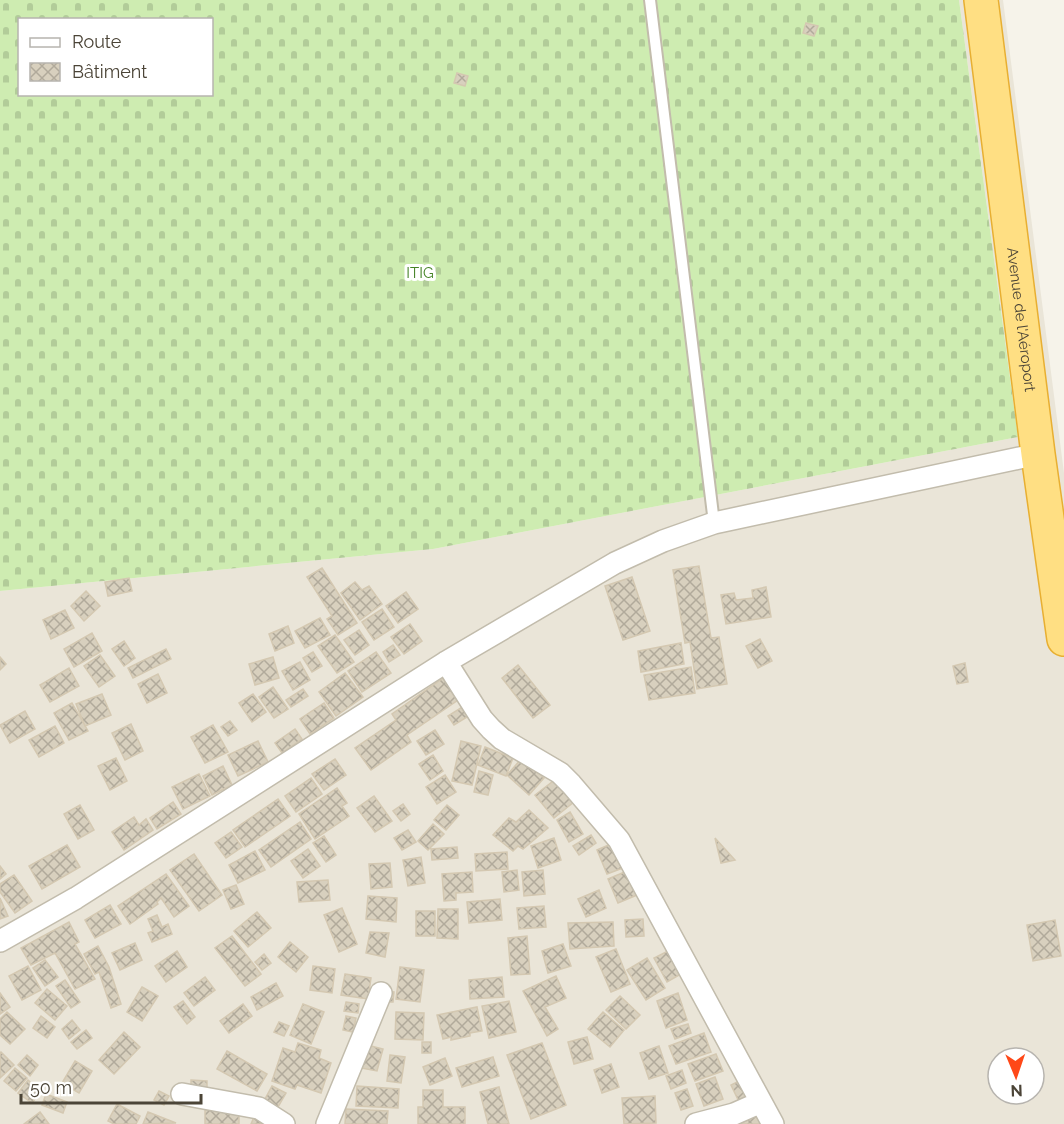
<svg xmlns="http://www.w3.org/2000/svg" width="1064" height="1124" viewBox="0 0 1064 1124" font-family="Raleway,sans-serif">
	<defs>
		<pattern id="cemetery-stones" width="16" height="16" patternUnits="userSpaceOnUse" patternTransform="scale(1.5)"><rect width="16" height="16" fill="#ceecb1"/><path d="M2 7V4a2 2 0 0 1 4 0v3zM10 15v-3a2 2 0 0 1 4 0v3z" fill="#b2cc99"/></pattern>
		<pattern id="building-cross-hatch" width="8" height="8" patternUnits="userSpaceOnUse" patternTransform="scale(1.5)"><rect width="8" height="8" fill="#d8d0be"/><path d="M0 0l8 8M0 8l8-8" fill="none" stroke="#b1aa9b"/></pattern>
	</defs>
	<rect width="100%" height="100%" fill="#f6f3ea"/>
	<!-- residential -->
	<path fill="#eae5d8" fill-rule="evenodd" d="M959,0H1003L1064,473V1124H0V591L433,549L1018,437ZM998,1058H1034V1094H998Z"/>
	<!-- cemetery -->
	<path fill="url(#cemetery-stones)" fill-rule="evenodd" d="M0,0H959L1018,437L433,549L0,591ZM20,20H212V94H20Z"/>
	<!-- building -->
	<path fill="url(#building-cross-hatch)" stroke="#d4c8b1" stroke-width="1.5" d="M806,23L818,26L814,36L803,33Z
		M457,73L468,76L465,86L454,83Z
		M699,566L711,638L719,637L727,684L697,689L690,642L685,643L673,570Z
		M322,568L357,623L338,635L327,619L332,616L307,577Z
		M632,577L650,631L623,640L605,586Z
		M129,578L132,591L108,596L105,582Z
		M355,582L362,590L369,586L382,604L360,620L341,593Z
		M766,587L771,617L726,624L721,595L734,593L736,600L753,598L752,590Z
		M86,591L100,606L84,621L71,606Z
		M406,592L418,609L398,623L386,606Z
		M382,609L394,627L374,640L362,622Z
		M65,610L74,628L51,639L43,620Z
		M320,618L330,635L305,648L295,631Z
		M410,624L422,641L404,654L391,637Z
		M288,626L294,643L275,651L269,634Z
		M359,630L369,645L355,655L344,640Z
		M92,633L102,651L74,667L64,649Z
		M335,635L354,662L337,673L318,646Z
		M760,639L772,661L758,668L746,646Z
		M124,641L135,658L124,666L112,649Z
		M681,643L684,664L641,672L638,651Z
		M393,645L400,655L389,662L383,652Z
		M166,649L171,659L133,678L128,668Z
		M313,652L322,666L312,672L303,658Z
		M376,652L391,673L362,692L348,671Z
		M100,655L115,676L99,687L84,666Z
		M0,657L6,664L0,670Z
		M273,657L279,678L255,685L249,664Z
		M300,662L310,680L293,690L282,671Z
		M965,663L968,682L957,684L953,666Z
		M518,665L550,705L533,718L502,678Z
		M691,667L695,693L649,700L644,675Z
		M69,668L79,686L50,702L40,685Z
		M345,673L363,697L336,716L319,692Z
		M158,674L167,693L147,703L138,684Z
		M446,676L461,698L407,735L411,742L371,770L355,748L396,720L392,714Z
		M273,687L288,709L274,718L259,697Z
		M303,689L308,696L291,707L286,700Z
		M102,694L111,715L85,726L76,704Z
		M253,694L266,712L252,722L239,703Z
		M72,703L88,731L69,740L54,713Z
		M324,703L334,718L310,734L300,719Z
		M467,704L472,714L454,725L448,716Z
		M25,711L35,729L10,743L0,725Z
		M230,721L237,730L228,736L221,727Z
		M131,724L143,751L125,760L112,733Z
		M213,725L228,752L205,763L191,737Z
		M55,726L64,743L39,757L29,740Z
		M295,729L302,739L282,753L275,743Z
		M435,730L444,744L426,755L417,741Z
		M258,741L268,762L238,776L228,755Z
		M461,741L481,746L472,785L452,781Z
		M485,747L513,758L506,776L478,765Z
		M433,755L443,771L430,780L419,764Z
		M116,758L127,781L110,790L98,766Z
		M522,758L544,778L529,795L507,775Z
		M335,759L346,775L324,790L312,774Z
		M223,766L232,785L212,795L203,776Z
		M479,771L493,775L488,795L474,792Z
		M199,774L210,796L183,809L172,787Z
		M445,775L456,792L437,804L426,787Z
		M561,775L579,798L554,818L535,795Z
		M311,778L322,794L296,812L285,796Z
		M337,788L347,803L342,806L349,816L315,839L299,814Z
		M374,796L392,821L375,832L357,808Z
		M278,799L290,816L245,847L233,830Z
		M173,802L181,814L157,829L150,818Z
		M403,804L410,814L401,821L393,811Z
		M80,805L94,830L78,839L64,814Z
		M447,805L459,815L446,830L434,820Z
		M529,810L548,828L523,849L518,846L513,851L493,835L509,818L516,822Z
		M570,812L583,834L569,842L557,820Z
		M134,817L139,825L146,819L153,830L124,850L112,832Z
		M300,822L311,839L271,867L259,850Z
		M433,824L444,834L428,850L418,841Z
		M408,830L416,842L402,850L394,838Z
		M231,832L242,847L226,858L215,843Z
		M591,835L596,843L579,855L573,846Z
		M324,836L336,855L326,862L313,843Z
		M554,838L561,860L538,868L531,846Z
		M715,838L735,860L721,863Z
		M618,841L628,866L607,874L597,850Z
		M67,845L80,867L42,889L29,866Z
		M457,847L458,858L432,860L431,849Z
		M308,849L320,866L303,878L291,861Z
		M255,851L265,870L238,883L229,865Z
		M507,852L508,869L476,871L475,854Z
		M194,854L222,895L199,911L170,870Z
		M421,857L425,883L408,886L403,860Z
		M390,863L392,887L371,889L369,864Z
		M0,866L6,874L0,879Z
		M517,870L519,890L504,892L502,872Z
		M543,870L545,894L524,896L522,872Z
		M627,871L637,895L618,903L608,879Z
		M472,872L473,892L456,893V900L444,901L442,874Z
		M166,874L189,906L174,917L161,898L157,902L158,904L130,924L118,906Z
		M14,875L32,901L15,913L0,892V884Z
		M328,880L330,900L299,902L297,882Z
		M236,885L244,904L231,909L223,890Z
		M599,890L606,908L586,917L578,899Z
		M368,896L397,898L396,922L366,919Z
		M0,898L8,916L0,919Z
		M500,899L502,920L469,923L467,902Z
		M110,905L121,924L95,938L85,920Z
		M544,906L546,927L519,929L517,908Z
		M342,908L357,944L339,952L324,915Z
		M438,909H458V939L437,938Z
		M416,911H435V936H416Z
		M257,912L271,928L248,947L234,931Z
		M157,915L162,927L168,924L172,934L152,942L148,933L153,931L148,919Z
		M643,919L644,936L626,937L625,920Z
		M1055,920L1061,956L1033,961L1027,925Z
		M69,922L79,942L75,944L95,979L75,989L55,953L31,965L21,948Z
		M613,922L614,946L570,949L568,923Z
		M370,932L389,933L385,957L366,953Z
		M232,936L261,974L245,986L215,948Z
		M527,936L530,974L511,975L508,938Z
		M290,942L308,957L296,972L278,957Z
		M135,943L142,960L120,970L112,953Z
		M563,944L571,966L548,973L542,951Z
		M98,946L109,967L121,1004L111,1008L99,972L95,974L84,954Z
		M616,949L630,984L611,992L596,957Z
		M177,951L187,967L166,982L155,966Z
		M668,951L681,974L667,982L654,958Z
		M264,954L271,963L262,970L255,962Z
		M647,958L665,988L646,1000L627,970Z
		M45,960L58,977L45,986L33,968Z
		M28,966L41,990L22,1000L9,976Z
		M313,966L335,969L332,993L310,990Z
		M400,967L424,970L420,1002L396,999Z
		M345,974L371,978L368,999L341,995Z
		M556,976L566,998L545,1007L558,1029L547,1036L523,991Z
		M205,977L215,990L194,1006L184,993Z
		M502,977L504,997L470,999L469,980Z
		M65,980L80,1002L71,1008L56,986Z
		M276,983L283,996L257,1010L251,997Z
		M142,987L158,996L142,1021L127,1012Z
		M47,989L67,1006L55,1020L35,1003Z
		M383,991L394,992L393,1002H382Z
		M0,993L10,1007L0,1014Z
		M678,993L687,1020L666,1028L657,1001Z
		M620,996L640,1015L626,1029L606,1010Z
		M183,1001L195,1017L187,1024L174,1007Z
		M509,1001L516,1032L489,1038L482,1006Z
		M346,1002L359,1004L358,1013L344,1011Z
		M243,1004L252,1016L229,1033L220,1021Z
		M303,1004L324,1012L311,1044L290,1035Z
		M477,1007L482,1031L470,1033V1036L451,1040V1037L443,1039L437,1015Z
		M7,1012L25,1029L10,1044L0,1035V1019Z
		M396,1012L424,1013L423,1040L395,1039Z
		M603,1012L624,1030L610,1047L588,1029Z
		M41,1016L55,1027L47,1038L33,1028Z
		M346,1016L356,1018L353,1032L343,1030Z
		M72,1020L80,1030L69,1039L62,1029Z
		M279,1022L289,1026L284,1036L274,1032Z
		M688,1024L691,1033L675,1039L671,1029Z
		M86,1030L92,1038L77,1049L71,1042Z
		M124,1032L140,1047L114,1074L99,1060Z
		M704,1033L711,1052L676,1064L669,1046Z
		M587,1037L593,1059L574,1064L568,1042Z
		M422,1042H431V1053H422Z
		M298,1043L321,1050L319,1058L331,1063L321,1093L297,1085L295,1089L272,1081L283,1048L295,1052Z
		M542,1043L566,1105L531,1119L507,1055Z
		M367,1045L383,1049L377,1071L361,1068Z
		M659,1046L668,1073L649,1079L640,1053Z
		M227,1051L267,1074L257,1091L217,1069Z
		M1,1052L14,1065L0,1078V1054Z
		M716,1054L723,1071L695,1081L688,1064Z
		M27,1055L38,1065L30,1076L18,1065Z
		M390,1055L405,1057L401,1083L387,1081Z
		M493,1057L499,1076L462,1087L456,1068Z
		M445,1058L452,1076L430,1085L423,1067Z
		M75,1061L92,1071L79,1093L62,1083Z
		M611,1064L619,1087L602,1093L594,1070Z
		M15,1068L27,1078L16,1091L4,1081Z
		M682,1070L686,1083L671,1089L666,1076Z
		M715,1077L723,1099L704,1106L696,1084Z
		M28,1080L41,1091L32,1103L18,1093Z
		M191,1080L207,1081V1091H191Z
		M741,1080L752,1103L742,1108L731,1085Z
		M272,1086L286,1093L278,1107L265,1099Z
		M357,1086L399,1089L398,1108L356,1106Z
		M499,1087L509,1124H488L480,1092Z
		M687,1089L693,1106L681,1110L675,1093Z
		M423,1090H443V1107H465V1124H418V1107H423Z
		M159,1091L169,1096L164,1105L154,1100Z
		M46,1094L67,1102L63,1113L42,1105Z
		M655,1096L656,1123L624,1124L622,1098Z
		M117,1104L140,1116L136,1124H114L108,1121Z
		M346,1109L388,1111L387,1124H345Z
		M205,1110H239V1124H205Z
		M758,1110L764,1124H738L736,1121Z
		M40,1112L49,1124H24Z
		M148,1112L176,1123L143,1124Z
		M254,1117L268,1124H251Z"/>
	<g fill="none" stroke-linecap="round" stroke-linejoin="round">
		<!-- service casing -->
		<g stroke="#c2bcac" stroke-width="14">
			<path id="service" d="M650,0L714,523"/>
		</g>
		<!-- minor casing -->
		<g stroke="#c2bcac" stroke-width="24">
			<path id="minor" d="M446,662L482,719L491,729L502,739L560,773L571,784L619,840L773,1124
				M0,941L76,898L446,662L615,563L663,541L714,523L1038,454
				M182,1094L259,1108L284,1124
				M327,1124L381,993
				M696,1124L734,1114L761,1102"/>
		</g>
		<!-- trunk casing -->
		<g stroke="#e8af32" stroke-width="36">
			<g id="trunk">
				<path id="s1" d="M981,0L1038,454L1064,639"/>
			</g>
		</g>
		<!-- service -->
		<use href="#service" stroke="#fff" stroke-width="10"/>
		<!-- minor -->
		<use href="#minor" stroke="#fff" stroke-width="21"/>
		<!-- trunk -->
		<use href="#trunk" stroke="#ffdf83" stroke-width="33"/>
	</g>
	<g text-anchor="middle" stroke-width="6" stroke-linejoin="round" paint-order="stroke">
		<!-- park labels -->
		<g font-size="15" fill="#438225" stroke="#fff">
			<text x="420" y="278">ITIG</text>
		</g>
		<!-- street labels -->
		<g font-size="15" fill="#4b4437" stroke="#fff">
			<text dy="5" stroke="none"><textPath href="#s1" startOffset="322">Avenue de l'Aéroport</textPath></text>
		</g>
	</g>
	<!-- legend -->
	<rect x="18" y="18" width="195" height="78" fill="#ffffff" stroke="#b7b4af" stroke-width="1.5"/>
	<rect x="30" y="38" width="30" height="9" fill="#ffffff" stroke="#b7b4af" stroke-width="1.5"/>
	<text x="72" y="48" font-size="18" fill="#4b4437">Route</text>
	<rect x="30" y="63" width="30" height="18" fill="url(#building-cross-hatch)" stroke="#b7b4af" stroke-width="1.5"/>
	<text x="72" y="78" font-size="18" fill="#4b4437">Bâtiment</text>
	<!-- north arrow -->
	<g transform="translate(1016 1076) rotate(178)"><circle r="28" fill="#ffffff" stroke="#b7b4af" stroke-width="1.5"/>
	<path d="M0-4.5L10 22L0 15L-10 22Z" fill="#ff4818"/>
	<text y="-9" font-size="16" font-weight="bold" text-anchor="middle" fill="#4b4437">N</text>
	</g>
	<!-- scale -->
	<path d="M21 1094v9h180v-9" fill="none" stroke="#4b4437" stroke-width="3"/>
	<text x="30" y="1094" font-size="18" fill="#4b4437" stroke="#ffffff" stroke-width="4.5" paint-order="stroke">50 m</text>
</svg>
